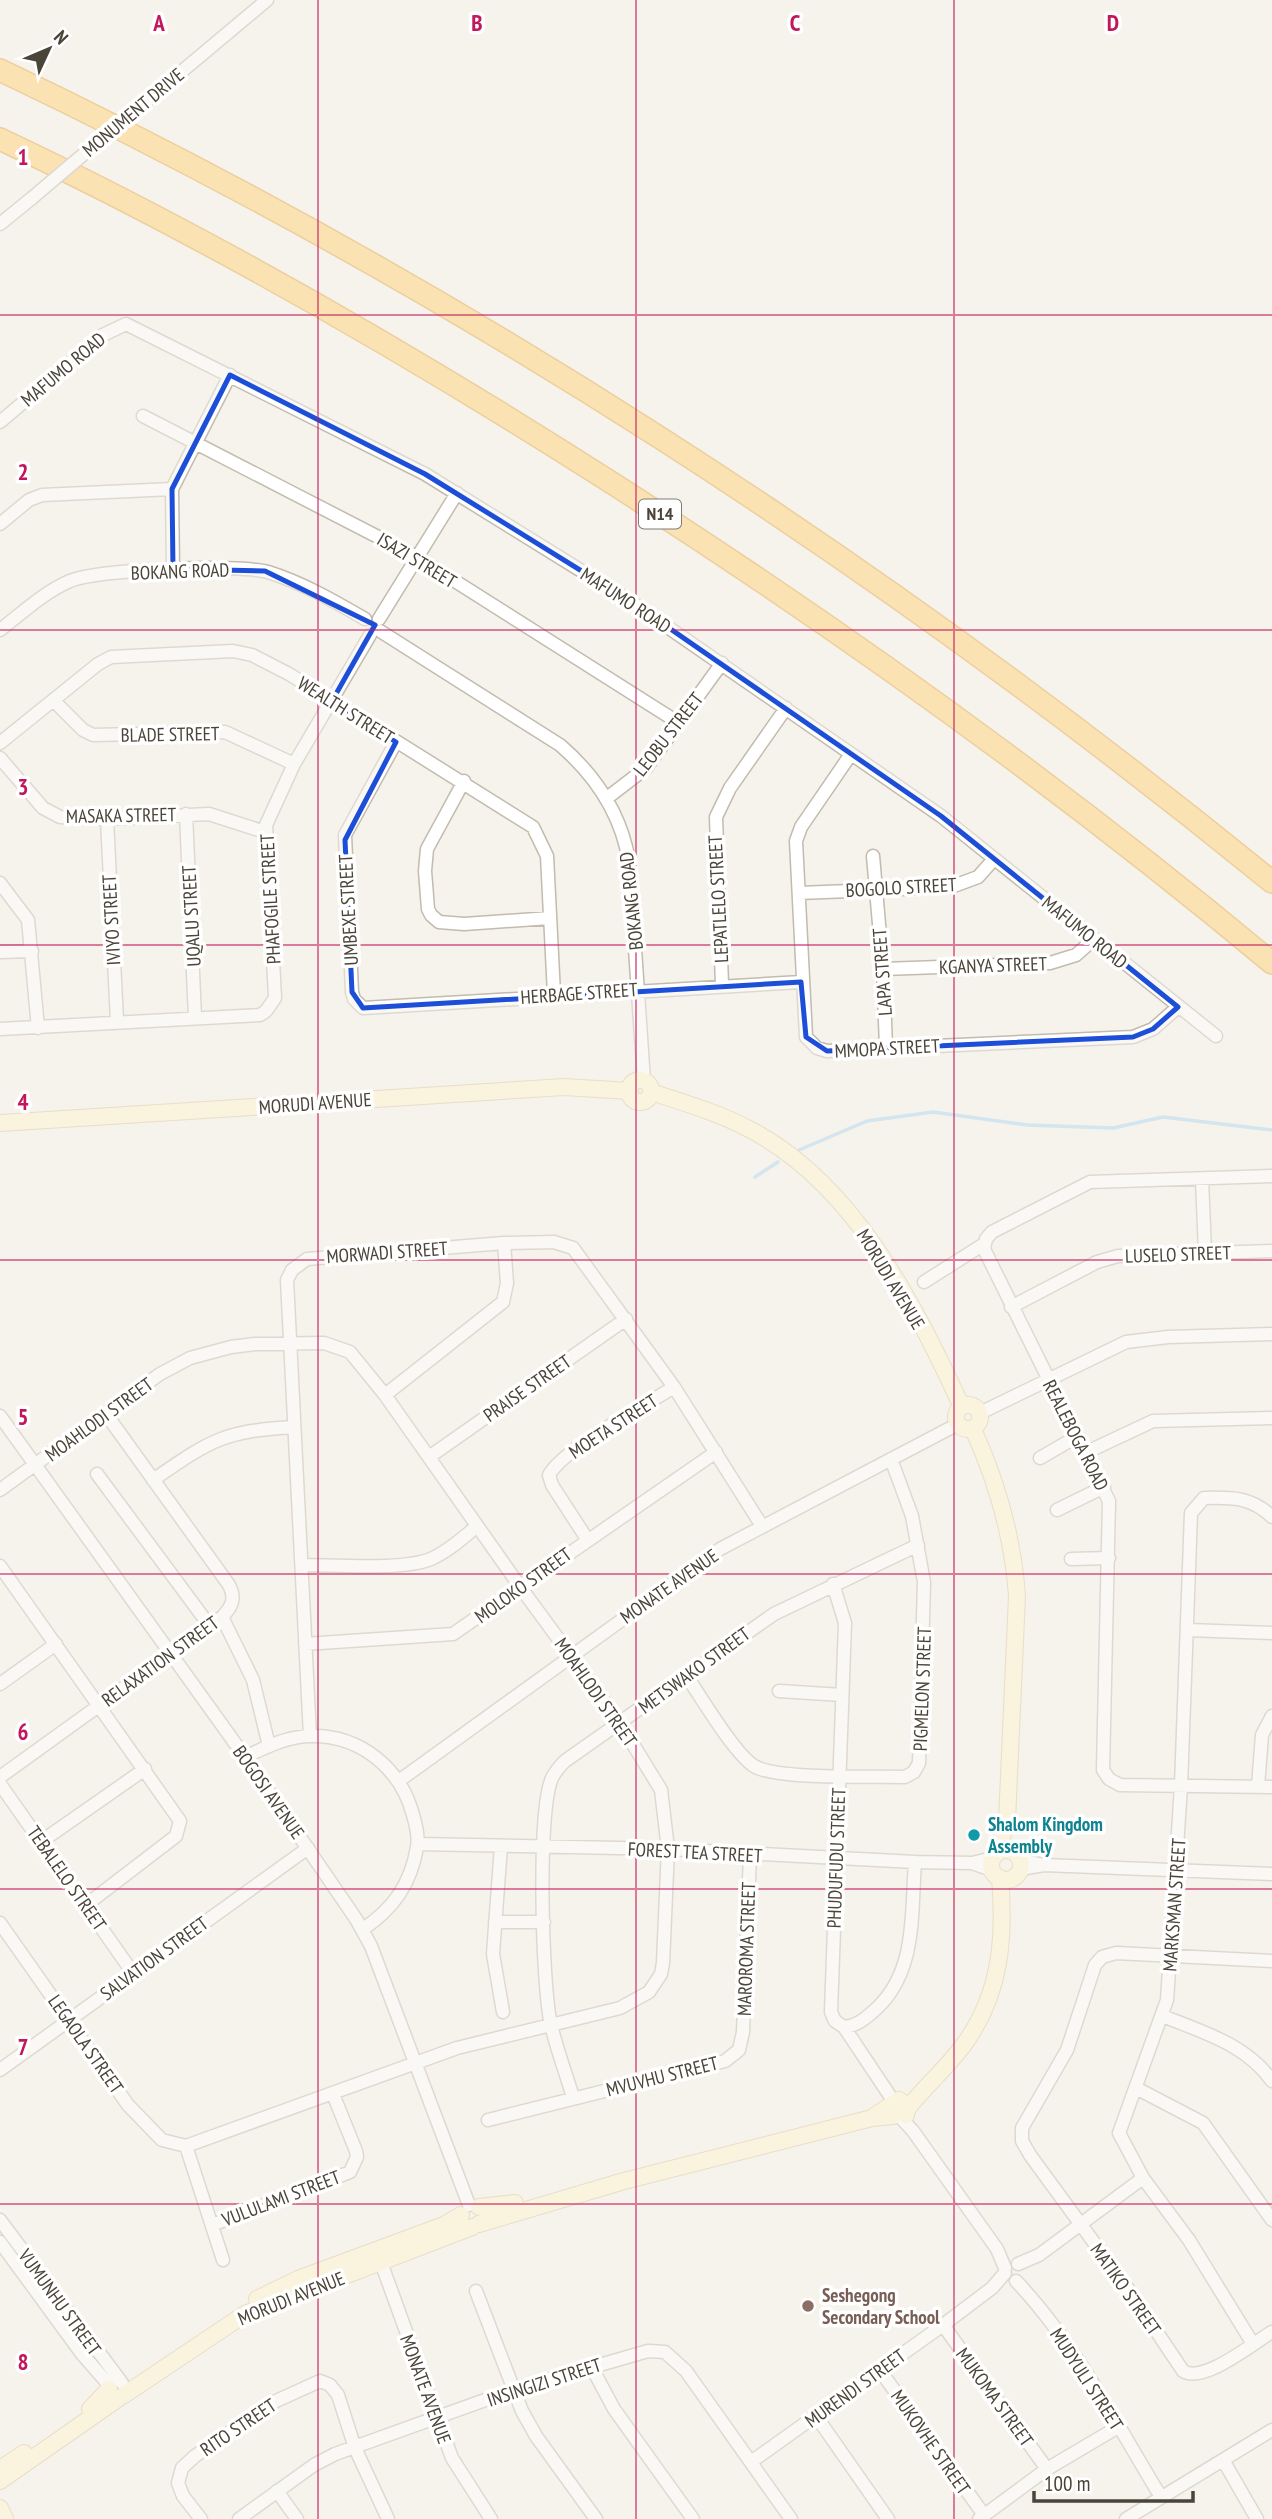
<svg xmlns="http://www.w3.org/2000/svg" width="1272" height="2519" viewBox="0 0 1272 2519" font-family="'PT Sans Narrow',sans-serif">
	<rect width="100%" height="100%" fill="#f6f3ec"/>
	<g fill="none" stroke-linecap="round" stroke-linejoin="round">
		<!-- stream -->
		<path stroke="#a9d4f2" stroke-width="3.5" d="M799,1150L867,1121L933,1112L1027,1125L1113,1128L1163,1117L1272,1130
			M755,1177L778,1162"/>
		<!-- street casing -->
		<g stroke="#c2bbae" stroke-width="15">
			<path id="street" d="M150,98L267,0
				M0,224L32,198
				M143,416L417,557L679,723
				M0,422L103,335L126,324L425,474L630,601L941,816L1216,1036
				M0,524L29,500L42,495L172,489
				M173,569L172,489L230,375
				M379,619L457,493
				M0,630C22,613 44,592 70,581C99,569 239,564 268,572C303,583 334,601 365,619
				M380,631L560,745C596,776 621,814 629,861L644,1081
				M53,700L83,730L93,735L225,732L294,764
				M396,742L345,835L352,992L354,999L363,1008L801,982
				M0,743L98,664L111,657L233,651L252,655L289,674L533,827L547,856L554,994
				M851,754L801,827L796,841L806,1037L817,1048L827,1051L1133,1037L1153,1029L1178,1007
				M0,758L43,808L60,817L107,819L209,814L265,832
				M464,781L427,849L425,871L428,909L431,915L439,922L464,924L550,918
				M607,798L646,768L722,663
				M186,814L195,1018
				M107,819L117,1021
				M873,856L883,969L886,1047
				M0,883L28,920L38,1028
				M799,893L951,887L978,877L994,859
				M0,952L32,951
				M883,969L1050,963L1076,955L1094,939
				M722,985L716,817L730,788L786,708
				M0,1029L260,1015L266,1011L275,998L266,825L294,764L370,635
				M1272,1176L1090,1182L992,1232L986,1239L984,1249L1109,1501L1103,1770L1109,1779L1120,1785L1272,1787
				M1202,1179L1205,1252
				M924,1282L984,1244
				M1011,1307L1097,1262L1118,1256L1272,1251
				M385,1395L503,1302L507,1283L504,1243
				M980,1413L1126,1342L1168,1337L1272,1334
				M0,1416L245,1757L356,1919L371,1946L469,2205
				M1087,1452L1153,1421L1272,1418
				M429,1457L626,1319
				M1040,1458L1078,1436
				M97,1474L209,1625
				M153,1480C211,1440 223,1431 294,1427
				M0,1490L160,1374L190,1358L231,1347L255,1344L324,1343L350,1352L385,1395L521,1588L620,1723L661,1790L668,1849L663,1963L661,1974L649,1992L620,2008L457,2048L186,2146L162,2140L128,2105L0,1923
				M1057,1510L1104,1487
				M587,1539L552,1485L549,1475C563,1449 646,1405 674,1387
				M1071,1559L1109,1558
				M302,1565C334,1565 406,1571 433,1558C450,1550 464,1537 477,1526
				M0,1566L180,1821L176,1836L86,1905
				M833,1584L845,1623L831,2012L835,2021L844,2027C857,2026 866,2018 876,2009C917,1971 911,1914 915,1862
				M222,1617L253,1680L269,1746
				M1188,1630L1272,1633
				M305,1644L453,1634L716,1452
				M686,1675C701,1697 734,1753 754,1766C777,1780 873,1776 905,1777L914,1772L919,1763L924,1582L912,1516L891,1459
				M0,1684L56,1644
				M779,1691L842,1695
				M310,1736L287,1280L292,1270L307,1259L504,1243L554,1242L573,1248L674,1387L762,1526
				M245,1757C266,1747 288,1736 311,1736C361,1735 401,1769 413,1815C416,1825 419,1837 417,1847C411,1884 393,1909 363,1929
				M0,1777L222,1617C232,1607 236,1598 229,1585L106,1414
				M400,1780L720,1549L958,1424
				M0,1784L133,1973
				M1258,1786L1262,1735L1272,1716
				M42,1841L145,1769
				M418,1844L668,1849L915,1862L972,1863L993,1858
				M501,1846L493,1954L503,2012
				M1020,1860L1044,1865L1272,1874
				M972,1863L992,1870
				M1020,1869L1044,1865
				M495,1922H544
				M1272,1961L1116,1953L1102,1957L1095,1965L1067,2050L1022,2128V2141L1030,2155L1128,2289L1183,2371C1203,2384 1252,2344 1272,2332
				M1163,2016C1204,2033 1246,2044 1272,2081
				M844,2027L894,2102
				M0,2070L308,1848
				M1136,2088L1203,2123L1272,2220
				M573,2097C566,2074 557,2050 551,2025C542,1986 537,1811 552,1778C555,1772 560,1766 565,1761L774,1614L918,1545
				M901,2118L913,2131L997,2249L1005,2268
				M488,2120L725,2061L739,2050L743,2032L750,1855
				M186,2146L223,2260
				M0,2220L122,2383
				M212,2225L350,2172L357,2157L356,2151L333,2094
				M0,2242L82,2354L110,2386
				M378,2254L452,2458L491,2519
				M1018,2264L1039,2255L1143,2178
				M1016,2281C1075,2343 1117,2425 1161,2497
				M476,2291L522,2411L536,2436L596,2519
				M943,2325L1047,2469
				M1253,2344L1189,2240L1143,2178L1119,2133L1167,2000L1181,1786L1191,1513L1204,1498C1231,1497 1252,1497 1272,1517
				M591,2366L614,2409L693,2519
				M879,2369L984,2515
				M816,2416L888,2519
				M1223,2460L1257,2519
				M751,2462L943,2325L992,2288L1005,2273
				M277,2491L297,2519
				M201,2519L183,2496L178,2483L182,2468L195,2456L276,2401L320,2381L330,2385L338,2395L355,2448L388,2519
				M239,2519L314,2465L335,2454L513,2390L648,2351L665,2352L686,2371L791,2519
				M979,2519L1047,2469L1118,2427
				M1126,2519L1272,2430"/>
		</g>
		<!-- secondary casing -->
		<g stroke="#d6c79b" stroke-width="18">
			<path id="secondary" d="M629 1091a11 11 0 1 1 22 0a11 11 0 1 1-22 0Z
				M651,1092C685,1103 719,1113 751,1130C855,1185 914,1304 962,1407
				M0,1123L564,1087L630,1091
				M956 1417a12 12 0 1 1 24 0a12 12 0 1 1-24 0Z
				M973,1429C998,1484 1013,1537 1017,1596L1007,1821L997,1853
				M991 1865a15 15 0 1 1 30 0a15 15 0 1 1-30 0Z
				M908,2108C926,2085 948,2067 965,2043C1001,1993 1005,1937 1000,1878
				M874,2116L899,2100L908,2106L906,2115
				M479,2207L515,2203
				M479,2224L624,2181L872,2118L893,2116
				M257,2299L298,2279L444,2225L461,2215
				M124,2395L245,2314L472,2227
				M90,2409L109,2389
				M0,2469L24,2453
				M0,2481L119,2398
				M0,2508L5,2519"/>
		</g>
		<!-- highway casing -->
		<g stroke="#e0a43c" stroke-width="24">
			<path id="highway" d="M0,70C454,286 882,564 1272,882
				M0,139C211,239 415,357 612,483C842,630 1062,788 1272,963"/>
		</g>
		<!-- street -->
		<use href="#street" stroke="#fff" stroke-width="12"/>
		<!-- secondary -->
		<use href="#secondary" stroke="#fff3cd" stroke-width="16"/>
		<!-- highway -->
		<use href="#highway" stroke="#ffcf6e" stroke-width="21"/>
		<!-- street-bridge casing -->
		<g stroke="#c2bbae" stroke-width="15" stroke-linecap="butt">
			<path id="street-bridge" d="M32,198L150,98"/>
		</g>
		<!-- street-bridge -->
		<use href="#street-bridge" stroke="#fff" stroke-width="12"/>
	</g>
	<!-- marked area -->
	<path d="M0 0H1272V2519H0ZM230,375L425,474L630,601L941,816L1178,1007L1153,1029L1133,1037L827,1051L806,1037L801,982L363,1008L352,992L345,840L396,742L332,701L375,625L265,571L173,569L172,489Z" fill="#f6f3ec" fill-opacity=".55" fill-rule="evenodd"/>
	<path fill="none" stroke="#1d4ed8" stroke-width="5" stroke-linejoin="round" d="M230,375L425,474L630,601L941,816L1178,1007L1153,1029L1133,1037L827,1051L806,1037L801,982L363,1008L352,992L345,840L396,742L332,701L375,625L265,571L173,569L172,489Z"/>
	<!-- grid -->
	<path fill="none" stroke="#c2185b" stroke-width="2" stroke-opacity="0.55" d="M318,0V2519M636,0V2519M954,0V2519M0,315H1272M0,630H1272M0,945H1272M0,1260H1272M0,1574H1272M0,1889H1272M0,2204H1272"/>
	<!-- markers -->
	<circle fill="#0f9aa8" stroke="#fff" stroke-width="2.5" cx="974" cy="1835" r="7"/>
	<circle fill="#8d6e63" stroke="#fff" stroke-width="2.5" cx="808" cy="2306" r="7"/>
	<g text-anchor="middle" stroke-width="7" stroke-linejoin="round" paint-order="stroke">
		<!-- shield labels -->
		<rect fill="#fff" stroke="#817c74" stroke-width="2" x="639" y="499.5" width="42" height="29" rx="5"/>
		<g font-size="18" font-weight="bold" fill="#4b4439">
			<text x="660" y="520">N14</text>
		</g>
		<!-- street labels -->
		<g font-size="19" fill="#4b4439" stroke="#fff">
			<text transform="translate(133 112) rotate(-40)" y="7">MONUMENT DRIVE</text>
			<text transform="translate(63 369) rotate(-40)" y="7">MAFUMO ROAD</text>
			<text transform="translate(417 560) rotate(31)" y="7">ISAZI STREET</text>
			<text transform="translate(180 571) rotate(-2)" y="7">BOKANG ROAD</text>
			<text transform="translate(626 600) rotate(33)" y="7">MAFUMO ROAD</text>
			<text transform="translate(346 710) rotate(32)" y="7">WEALTH STREET</text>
			<text transform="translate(170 734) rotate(-1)" y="7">BLADE STREET</text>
			<text transform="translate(668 734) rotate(-52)" y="7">LEOBU STREET</text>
			<text transform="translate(121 815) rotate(-1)" y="7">MASAKA STREET</text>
			<text transform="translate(901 887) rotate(-3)" y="7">BOGOLO STREET</text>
			<text transform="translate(270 899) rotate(-93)" y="7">PHAFOGILE STREET</text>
			<text transform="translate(718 899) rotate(-93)" y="7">LEPATLELO STREET</text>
			<text transform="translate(631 901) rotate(-96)" y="7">BOKANG ROAD</text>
			<text transform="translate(348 910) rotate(-93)" y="7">UMBEXE STREET</text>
			<text transform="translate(191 916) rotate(-93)" y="7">UQALU STREET</text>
			<text transform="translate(111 920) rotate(-93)" y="7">IVIYO STREET</text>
			<text transform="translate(1085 932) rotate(39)" y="7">MAFUMO ROAD</text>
			<text transform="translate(993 965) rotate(-2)" y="7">KGANYA STREET</text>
			<text transform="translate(882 972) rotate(-94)" y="7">LAPA STREET</text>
			<text transform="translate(579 993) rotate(-4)" y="7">HERBAGE STREET</text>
			<text transform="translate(887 1048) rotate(-3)" y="7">MMOPA STREET</text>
			<text transform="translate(315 1103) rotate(-4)" y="7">MORUDI AVENUE</text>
			<text transform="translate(387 1252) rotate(-4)" y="7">MORWADI STREET</text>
			<text transform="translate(1178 1254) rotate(-2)" y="7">LUSELO STREET</text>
			<text transform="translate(891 1279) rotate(59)" y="7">MORUDI AVENUE</text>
			<text transform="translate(527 1388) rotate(-35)" y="7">PRAISE STREET</text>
			<text transform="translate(99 1419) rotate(-36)" y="7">MOAHLODI STREET</text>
			<text transform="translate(613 1426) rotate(-33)" y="7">MOETA STREET</text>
			<text transform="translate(1076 1435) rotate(63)" y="7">REALEBOGA ROAD</text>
			<text transform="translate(523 1585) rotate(-36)" y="7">MOLOKO STREET</text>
			<text transform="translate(669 1586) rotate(-35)" y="7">MONATE AVENUE</text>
			<text transform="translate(160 1661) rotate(-36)" y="7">RELAXATION STREET</text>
			<text transform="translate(694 1670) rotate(-36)" y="7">METSWAKO STREET</text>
			<text transform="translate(922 1689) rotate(-88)" y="7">PIGMELON STREET</text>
			<text transform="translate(596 1692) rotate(55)" y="7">MOAHLODI STREET</text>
			<text transform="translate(269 1792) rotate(55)" y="7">BOGOSI AVENUE</text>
			<text transform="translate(695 1852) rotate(3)" y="7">FOREST TEA STREET</text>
			<text transform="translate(836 1858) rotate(-88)" y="7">PHUDUFUDU STREET</text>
			<text transform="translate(67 1878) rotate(55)" y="7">TEBALELO STREET</text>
			<text transform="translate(1174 1905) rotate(-86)" y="7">MARKSMAN STREET</text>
			<text transform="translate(746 1949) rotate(-88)" y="7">MAROROMA STREET</text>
			<text transform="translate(154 1958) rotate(-36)" y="7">SALVATION STREET</text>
			<text transform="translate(86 2044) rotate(55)" y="7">LEGAOLA STREET</text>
			<text transform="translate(662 2076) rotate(-14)" y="7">MVUVHU STREET</text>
			<text transform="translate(281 2198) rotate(-21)" y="7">VULULAMI STREET</text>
			<text transform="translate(1126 2289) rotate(55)" y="7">MATIKO STREET</text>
			<text transform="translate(291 2298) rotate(-22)" y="7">MORUDI AVENUE</text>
			<text transform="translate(60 2302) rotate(54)" y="7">VUMUNHU STREET</text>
			<text transform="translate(1087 2379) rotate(57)" y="7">MUDYULI STREET</text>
			<text transform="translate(544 2382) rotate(-18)" y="7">INSINGIZI STREET</text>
			<text transform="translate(855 2388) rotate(-36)" y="7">MURENDI STREET</text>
			<text transform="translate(426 2389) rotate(70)" y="7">MONATE AVENUE</text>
			<text transform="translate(995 2397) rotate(54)" y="7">MUKOMA STREET</text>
			<text transform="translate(238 2427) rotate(-34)" y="7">RITO STREET</text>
			<text transform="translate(931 2442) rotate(55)" y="7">MUKOVHE STREET</text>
		</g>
		<!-- culture labels -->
		<g font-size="19" font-weight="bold" fill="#0d838f" stroke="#fff" text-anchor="start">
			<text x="988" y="1831">Shalom Kingdom<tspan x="988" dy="22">Assembly</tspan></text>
		</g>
		<!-- education labels -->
		<g font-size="19" font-weight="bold" fill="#785e54" stroke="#fff" text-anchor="start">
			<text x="822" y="2302">Seshegong<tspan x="822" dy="22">Secondary School</tspan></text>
		</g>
	</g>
	<g font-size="23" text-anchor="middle" font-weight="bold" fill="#c2185b" stroke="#fff" stroke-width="7" stroke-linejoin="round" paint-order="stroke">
		<text x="159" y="31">A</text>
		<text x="477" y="31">B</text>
		<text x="795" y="31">C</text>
		<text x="1113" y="31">D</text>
		<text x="23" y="165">1</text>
		<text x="23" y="480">2</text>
		<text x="23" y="795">3</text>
		<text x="23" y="1110">4</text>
		<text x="23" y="1425">5</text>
		<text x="23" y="1740">6</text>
		<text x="23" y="2055">7</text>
		<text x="23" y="2370">8</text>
	</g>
	<!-- north arrow -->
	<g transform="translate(49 49) rotate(46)" stroke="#ffffff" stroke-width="5" paint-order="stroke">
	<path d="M0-5L12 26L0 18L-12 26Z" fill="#4b4439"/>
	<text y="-10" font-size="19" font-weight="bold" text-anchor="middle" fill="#4b4439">N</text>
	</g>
	<!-- scale -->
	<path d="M1034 2491v10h159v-10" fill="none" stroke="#4b4439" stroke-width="3.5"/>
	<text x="1044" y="2491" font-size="21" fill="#4b4439" stroke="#ffffff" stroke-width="5" paint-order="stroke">100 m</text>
</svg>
